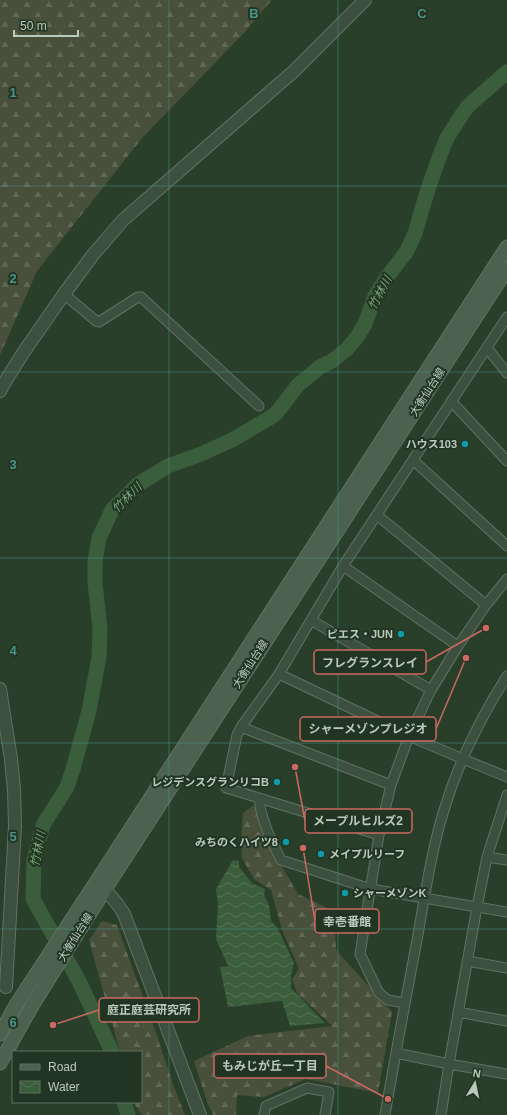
<svg xmlns="http://www.w3.org/2000/svg" width="507" height="1115" viewBox="0 0 507 1115" font-family="Helvetica,'Noto Sans JP',sans-serif">
	<defs>
		<pattern id="forest-firs" width="22" height="20" patternUnits="userSpaceOnUse"><rect width="22" height="20" fill="#484f3a"/><path d="M5 1l3.5 6h-7zM16 11l3.5 6h-7z" fill="#606755"/></pattern>
		<pattern id="water-waves" width="16" height="10" patternUnits="userSpaceOnUse"><rect width="16" height="10" fill="#3a5d3c"/><path d="M0 5q4-4 8 0t8 0" fill="none" stroke="#547356"/></pattern>
	</defs>
	<rect width="100%" height="100%" fill="#2a3f2a"/>
	<!-- forest -->
	<path fill="url(#forest-firs)" d="M0,0H272L243,34L143,137L37,271L0,355Z
		M254,805L273,851L298,894L334,911L336,950L392,1012L378,1093L306,1079L264,1097L237,1095L236,1115H213L207,1102L194,1061L248,1036L332,1026L297,993L292,979L299,969L282,930L271,890L254,879L242,858L241,841L243,813Z
		M102,921L117,925L156,1033L174,1087L185,1115H142L135,1105L134,1102H141V1052H120L89,940Z"/>
	<!-- water -->
	<path fill="url(#water-waves)" d="M233,860L239,861V867L252,883L265,889L264,895L269,905L271,921L277,927L294,963L291,975V988L325,1023L290,1026L282,1001L228,1007L220,967L228,966L216,939L218,905L216,889Z"/>
	<g fill="none" stroke-linecap="round" stroke-linejoin="round">
		<!-- river -->
		<path stroke="#3a5d3c" stroke-width="15" d="M112,1052L79,981L33,899L34,860L43,825L67,787L73,769L89,711L99,657L100,628L95,583V561L99,538L112,510L137,485L168,466L201,454L232,440L273,416L278,411L298,385L320,367L332,361L347,349L357,337L365,324L375,296L387,277L407,251L415,233L428,189L440,155L447,138L461,116L468,106L507,72
			M124,1102L128,1115"/>
		<!-- minor casing -->
		<g stroke="#617262" stroke-width="11">
			<path id="minor" d="M64,294L96,321L99,322L138,297H141L259,406
				M507,317L343,566L279,674L241,727L237,735L226,788L259,798C261,820 271,840 281,860L371,889L507,912
				M487,348L507,373
				M451,401L507,461
				M413,460L507,546
				M377,515L486,605
				M343,566L458,646
				M311,620L431,690
				M279,674L409,736L463,759L507,777
				M241,727L391,785
				M259,798L379,835
				M487,857L507,860
				M467,961L507,968
				M405,1003L388,1000L379,993L360,954L379,835L391,785L409,736L431,690L458,646L486,605L507,579
				M458,1012L507,1021
				M396,1053L449,1064L507,1074
				M264,1115L266,1106L307,1088L329,1092L325,1115
				M385,1115C395,1056 406,998 417,940C425,896 431,852 444,810C458,763 481,717 507,676
				M441,1115L449,1064L477,907L487,857L507,795"/>
		</g>
		<!-- tertiary casing -->
		<g stroke="#617262" stroke-width="14">
			<path id="tertiary" d="M0,391L3,385L23,353L64,294L92,256L123,220L294,71L365,0
				M0,689L11,759L14,790L15,826L6,987
				M97,885C109,892 117,902 124,914L200,1115"/>
		</g>
		<!-- secondary casing -->
		<g stroke="#617262" stroke-width="15">
			<path id="secondary" d="M0,1034L16,1005L104,870L507,247
				M0,1063L33,1004L114,875L507,269"/>
		</g>
		<!-- minor -->
		<use href="#minor" stroke="#3d4f3e" stroke-width="9"/>
		<!-- tertiary -->
		<use href="#tertiary" stroke="#3d4f3e" stroke-width="12"/>
		<!-- secondary -->
		<use href="#secondary" stroke="#4c624e" stroke-width="13"/>
	</g>
	<!-- grid -->
	<path fill="none" stroke="#4b9389" stroke-width="1" stroke-opacity="0.55" d="M169,0V1115M338,0V1115M0,186H507M0,372H507M0,558H507M0,743H507M0,929H507"/>
	<!-- markers -->
	<g fill="#0f9aa8" stroke="#223523" stroke-width="1.5">
		<circle cx="465" cy="444" r="4"/>
		<circle cx="401" cy="634" r="4"/>
		<circle cx="277" cy="782" r="4"/>
		<circle cx="286" cy="842" r="4"/>
		<circle cx="321" cy="854" r="4"/>
		<circle cx="345" cy="893" r="4"/>
	</g>
	<g text-anchor="middle" stroke-width="4" stroke-linejoin="round" paint-order="stroke">
		<!-- street labels -->
		<g font-size="11" fill="#bacabb" stroke="#223523">
			<text transform="translate(427 392) rotate(-57)" y="4">大衡仙台線</text>
			<text transform="translate(250 664) rotate(-57)" y="4">大衡仙台線</text>
			<text transform="translate(75 937) rotate(-58)" y="4">大衡仙台線</text>
		</g>
		<!-- poi labels -->
		<g font-size="11" font-weight="bold" fill="#bacabb" stroke="#223523" text-anchor="end">
			<text x="457" y="448">ハウス103</text>
			<text x="393" y="638">ピエス・JUN</text>
			<text x="269" y="786">レジデンスグランリコB</text>
			<text x="278" y="846">みちのくハイツ8</text>
			<text x="329" y="858" text-anchor="start">メイプルリーフ</text>
			<text x="353" y="897" text-anchor="start">シャーメゾンK</text>
		</g>
		<!-- water labels -->
		<g font-size="12" font-style="italic" fill="#78a479" stroke="#223523">
			<text transform="translate(380 293) rotate(-62)" y="4">竹林川</text>
			<text transform="translate(127 498) rotate(-45)" y="4">竹林川</text>
			<text transform="translate(38 849) rotate(-79)" y="4">竹林川</text>
		</g>
	</g>
	<g font-size="13" text-anchor="middle" font-weight="bold" fill="#4b9389" stroke="#223523" stroke-width="4" stroke-linejoin="round" paint-order="stroke">
		<text x="254" y="18">B</text>
		<text x="422" y="18">C</text>
		<text x="13" y="97">1</text>
		<text x="13" y="283">2</text>
		<text x="13" y="469">3</text>
		<text x="13" y="655">4</text>
		<text x="13" y="841">5</text>
		<text x="13" y="1027">6</text>
	</g>
	<!-- callouts -->
	<path fill="none" stroke="#cb6963" stroke-width="1.5" d="M486 628L426 662M466 658L436 729M295 767L305 821M303 848L315 921M53 1025L99 1010M388 1099L326 1066"/>
	<g fill="#cb6963" stroke="#223523" stroke-width="1.5">
		<circle cx="486" cy="628" r="4"/>
		<circle cx="466" cy="658" r="4"/>
		<circle cx="295" cy="767" r="4"/>
		<circle cx="303" cy="848" r="4"/>
		<circle cx="53" cy="1025" r="4"/>
		<circle cx="388" cy="1099" r="4"/>
	</g>
	<g fill="#223523" stroke="#cb6963" stroke-width="1.5">
		<rect x="314" y="650" width="112" height="24" rx="4"/>
		<rect x="300" y="717" width="136" height="24" rx="4"/>
		<rect x="305" y="809" width="107" height="24" rx="4"/>
		<rect x="315" y="909" width="64" height="24" rx="4"/>
		<rect x="99" y="998" width="100" height="24" rx="4"/>
		<rect x="214" y="1054" width="112" height="24" rx="4"/>
	</g>
	<g font-size="12" text-anchor="middle" font-weight="bold" fill="#bacabb">
		<text x="370" y="667">フレグランスレイ</text>
		<text x="368" y="733">シャーメゾンプレジオ</text>
		<text x="358" y="825">メープルヒルズ2</text>
		<text x="347" y="926">幸壱番館</text>
		<text x="149" y="1014">庭正庭芸研究所</text>
		<text x="270" y="1070">もみじが丘一丁目</text>
	</g>
	<!-- legend -->
	<rect x="12" y="1051" width="130" height="52" fill="#223523" stroke="#5f7160"/>
	<rect x="20" y="1064" width="20" height="6" fill="#4c624e" stroke="#5f7160"/>
	<text x="48" y="1071" font-size="12" fill="#bacabb">Road</text>
	<rect x="20" y="1081" width="20" height="12" fill="url(#water-waves)" stroke="#5f7160"/>
	<text x="48" y="1091" font-size="12" fill="#bacabb">Water</text>
	<!-- north arrow -->
	<g transform="translate(475 1083) rotate(10)" stroke="#223523" stroke-width="3" paint-order="stroke">
	<path d="M0-3L7 15L0 10L-7 15Z" fill="#bacabb"/>
	<text y="-6" font-size="11" font-weight="bold" text-anchor="middle" fill="#bacabb">N</text>
	</g>
	<!-- scale -->
	<path d="M14 30v6h64v-6" fill="none" stroke="#bacabb" stroke-width="2"/>
	<text x="20" y="30" font-size="12" fill="#bacabb" stroke="#223523" stroke-width="3" paint-order="stroke">50 m</text>
</svg>
